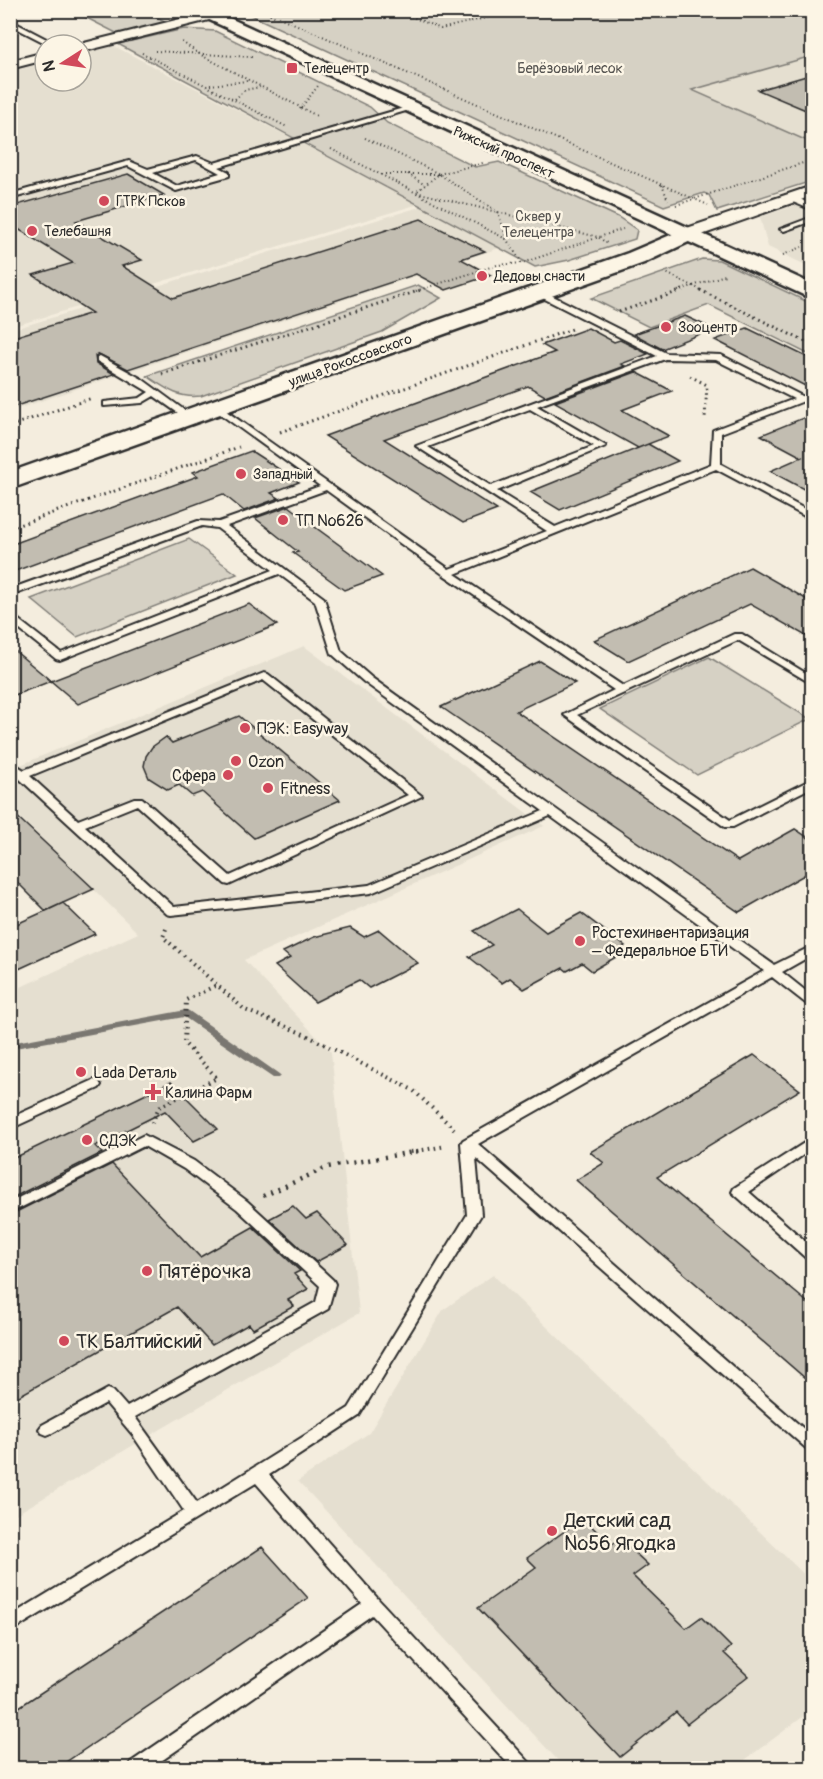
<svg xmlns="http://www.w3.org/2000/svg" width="823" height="1779" viewBox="0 0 823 1779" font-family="Pangolin,sans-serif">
	<rect width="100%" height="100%" fill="#f4edde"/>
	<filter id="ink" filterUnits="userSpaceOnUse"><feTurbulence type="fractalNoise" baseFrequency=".0167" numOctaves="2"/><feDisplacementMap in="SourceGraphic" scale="12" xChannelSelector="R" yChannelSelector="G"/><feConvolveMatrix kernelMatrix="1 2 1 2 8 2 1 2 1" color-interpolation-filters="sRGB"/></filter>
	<g filter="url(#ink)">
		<!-- built -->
		<path fill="#e5dfd0" d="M114,46L419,204L11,327L10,72L45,63V81H81V54Z
			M812,56V143L692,90Z
			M812,200V268L768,247L760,217Z
			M423,206L502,247L11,411V330Z
			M304,646L544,826L244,960L331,1052L359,1313L11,1517L10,992L138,933L11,808V769Z
			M493,1275L812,1582V1710L734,1768H565L298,1481L369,1433L443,1310Z"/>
		<!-- green -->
		<path fill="#d6d1c4" stroke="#807e78" stroke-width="1.5" d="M73,11H144L171,24L124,37Z
			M242,11H812V56L692,90L812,143V181L717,211L709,195L704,193L664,206Z
			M184,29L215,31L370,107L387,123L475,167L499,162L618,217L637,230L635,239L569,260L535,267L118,44Z
			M702,259L719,260L812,304V356L709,305L649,327L591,298Z
			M418,285L441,298L382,332L201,396C178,399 165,388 147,376Z
			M189,539L237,574L77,637L31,599Z
			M709,657L810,719L697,775L600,709Z"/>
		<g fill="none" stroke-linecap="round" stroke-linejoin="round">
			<!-- stream -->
			<path fill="#7a7771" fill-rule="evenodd" d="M186,1010L189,1011L279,1074L281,1076L279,1078H273L184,1017L10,1049V1043Z"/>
		</g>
		<!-- building -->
		<path fill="#c2bdb1" stroke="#2b2b2b" stroke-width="1.5" d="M813,74V113L758,90Z
			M128,174L164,195L76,221L142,260L122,266L173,298L421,219L485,251L461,259L491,275L446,290L416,274L128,369L99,354L95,356L96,363L114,374L10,408V338L92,313L33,275L73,263L10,224V207Z
			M685,316L713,329L662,349L634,334Z
			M588,328L614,342L620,340L648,354L621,364L625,366L545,396L528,386L384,439L497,510L463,523L325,436L555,352L542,345Z
			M747,328L813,360V390L715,340Z
			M636,372L672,391L622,410L669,436L638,448L555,402Z
			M813,414V494L770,471L802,457L761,435Z
			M648,444L678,461L560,510L530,492Z
			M251,451L299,482L271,493L279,498L244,511L223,494L10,573V545L198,476L193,472Z
			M289,506L306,519H304L382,576L344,590L293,553L298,552L255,518Z
			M750,567L813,603V640L750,604L628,661L594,640Z
			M249,604L277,625L78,704L51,681Z
			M10,647L51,681L10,697Z
			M540,661L575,683L516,711L738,861L795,829L813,841V870L739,912L441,707Z
			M239,716L340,800L254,838L202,792L192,796L179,785L168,790L149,778L144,766L146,756L152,747L166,737L172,743Z
			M10,810L94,889L63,903L95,934L10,973V927L63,903L46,911L10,875Z
			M517,909L546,932L581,913L625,946L611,954L616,957L592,971L582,963L567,971L563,968L524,989L510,978L502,983L469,957L492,945L474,931Z
			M350,928L364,937L379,930L418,963L369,988L359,980L315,1002L275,966L290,958L283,952L314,937Z
			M754,1055L800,1090L657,1177L813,1307V1385L576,1180L604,1163L590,1152Z
			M171,1082L218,1129L194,1141L165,1111L95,1146L102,1153L10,1199V1160Z
			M112,1164L200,1257L253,1227L300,1271L294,1274L308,1289L288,1300L294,1306L253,1329L249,1324L212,1345L177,1307L10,1401V1215Z
			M293,1206L306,1219L317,1213L348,1245L316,1262L269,1219Z
			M583,1518L611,1545L620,1539L648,1565L633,1576L686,1628L701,1617L731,1647L724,1653L748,1676L687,1724L676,1712L620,1757L478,1608L536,1567L527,1558Z
			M262,1547L308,1598L57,1768H10V1713Z"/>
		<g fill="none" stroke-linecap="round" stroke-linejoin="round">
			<!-- service casing -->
			<g stroke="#2b2b2b" stroke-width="4">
				<path id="service" d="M10,20L56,44L57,45H49L10,25Z
					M407,107L411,109L409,110L219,167L229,172V176L176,191L128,166L10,199V194L129,161L148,169L197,156L214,163ZM196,160L220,173L177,186L153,173Z
					M788,196H794L812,205V210L788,200Z
					M812,217V221L784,231L780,229Z
					M535,290H541L666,353L721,355L804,397V401L721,433V464L812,513V520L716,469L455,574L623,686L734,634H742L812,677V684L738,640L577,715L730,820L808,781L812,780V787L733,827H725L564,715L614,690L444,575L326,490L227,526L324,598L341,651L372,678L774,965L812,946V955L782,972L812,996V1006L808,1005L772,977L478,1144L812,1436V1451L807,1449L476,1158L481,1215L359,1416L269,1475L379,1600L529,1762L532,1768H512L372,1615L151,1768H128L131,1762L362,1604L256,1483L10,1632V1616L184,1511L132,1434L106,1403L52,1433L47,1435L42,1433L39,1429L42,1425L108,1389L113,1391L127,1407L316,1302L320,1286L237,1209L184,1169L144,1146L10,1213V1202L144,1135L194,1161L247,1201L333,1280L335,1284L328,1309L135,1417L197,1503L349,1408L467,1215L461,1143L463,1140L764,971L550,816L371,893L171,915L167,914L10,770V761L24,770L264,673L268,674L422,796L229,885L225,884L137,805L85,826L174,907L369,885L543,811L364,682L332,654L315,601L279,574L60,660L56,659L10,622V613L61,653L273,570L217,528L202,526L10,596V589L198,521L219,522L320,486L216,411V407L219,406L449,569L547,531L416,446L657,356L535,294ZM665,359L716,360L794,399L713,430L711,464L555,527L497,491L606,446L537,406ZM530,409L594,446L491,486L428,447ZM263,680L408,795L230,876L142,798H134L78,820L30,776Z
					M100,356L142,379L195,418L191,421L188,420L154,396L142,403L104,406V402L140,398L149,392L97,361V357Z
					M94,1080L99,1082L101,1085L99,1088L10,1129V1118Z
					M812,1138V1149L749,1192L812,1247V1260L807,1259L732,1192L734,1188Z"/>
			</g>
			<!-- minor casing -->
			<g stroke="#2b2b2b" stroke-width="4">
				<path id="minor" d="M208,12L213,13V19L81,52V45H76Z
					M45,52V60L10,69V61Z
					M812,186V196L693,238L687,239L679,234L681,230Z"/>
			</g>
			<!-- secondary casing -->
			<g stroke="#2b2b2b" stroke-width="5">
				<path id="secondary" d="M687,228L695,229L698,234L695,239L644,263L10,489V472L628,253Z"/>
			</g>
			<!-- trunk casing -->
			<g stroke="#2b2b2b" stroke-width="5">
				<path id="trunk" d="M188,10H212L812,284V299Z"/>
			</g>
			<!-- path-far3 -->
			<path stroke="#2b2b2b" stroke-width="2" stroke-dasharray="1 3" stroke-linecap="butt" d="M263,10L277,18
				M396,10L441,29L517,10
				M792,10L812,19
				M279,17L708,205
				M182,42L201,55L317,116
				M155,51L252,57
				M142,53L287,127
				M210,85L247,81
				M235,99L245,90L260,87
				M300,109L318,86
				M365,138L439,174L498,212L507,240L522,263
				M331,149L506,239
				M385,174H439L416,192L598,237L608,244
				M408,174L425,185
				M439,174L483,163
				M662,185L668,200
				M676,205L812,160
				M783,255L802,247
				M664,272L703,291
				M416,291L497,265L522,263L623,229
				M678,291L725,275"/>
			<!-- path-far2 -->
			<path stroke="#2b2b2b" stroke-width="3" stroke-dasharray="1.5 4" stroke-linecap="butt" d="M700,290L812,345
				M619,312L683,290
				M162,374L421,290
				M690,376L707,385L705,418
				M10,426L92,398
				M280,432L572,329
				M10,528L239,447"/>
			<!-- path-far1 -->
			<path stroke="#2b2b2b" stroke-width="4" stroke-dasharray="1.5 4.5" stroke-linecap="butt" d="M166,929L163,937L245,1010L304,1034L413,1090L454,1129
				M152,1123L159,1107L217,1078L184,1043L186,1000L217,985
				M411,1152L446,1146"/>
			<!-- path -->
			<path stroke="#2b2b2b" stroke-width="4.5" stroke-dasharray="2 6" stroke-linecap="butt" d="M263,1196L328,1167L419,1151"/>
			<!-- service -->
			<use href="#service" fill="#fcf5e5" fill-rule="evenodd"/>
			<!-- minor -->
			<use href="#minor" fill="#fcf5e5" fill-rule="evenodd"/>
			<!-- secondary -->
			<use href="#secondary" fill="#fcf5e5" fill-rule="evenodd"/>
			<!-- trunk -->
			<use href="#trunk" fill="#fcf5e5" fill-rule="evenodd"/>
		</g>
	</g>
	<!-- markers -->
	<g fill="#d1495b" stroke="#fcf5e5" stroke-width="2">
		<rect x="286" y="62" width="12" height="12" rx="3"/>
		<circle cx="104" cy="201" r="6"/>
		<circle cx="32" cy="231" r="6"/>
		<circle cx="482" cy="276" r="6"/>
		<circle cx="666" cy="327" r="6"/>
		<circle cx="241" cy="474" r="6"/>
		<circle cx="283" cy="520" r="6"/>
		<circle cx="245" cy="728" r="6"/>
		<circle cx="236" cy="761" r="6"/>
		<circle cx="228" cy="775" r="6"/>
		<circle cx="268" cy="788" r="6"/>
		<circle cx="580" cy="941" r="6"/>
		<circle cx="81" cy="1072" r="6"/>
		<path d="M150 1083h6v6h6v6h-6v6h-6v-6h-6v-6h6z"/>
		<circle cx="87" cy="1140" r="6"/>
		<circle cx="147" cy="1271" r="6"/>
		<circle cx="64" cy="1341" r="6"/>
		<circle cx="552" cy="1531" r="6"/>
	</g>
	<g text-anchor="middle" stroke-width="5" stroke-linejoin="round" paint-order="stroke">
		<!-- far-poi labels -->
		<g font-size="14" fill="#2b2b2b" stroke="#fcf5e5" text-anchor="start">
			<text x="304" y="73">Телецентр</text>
			<text x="116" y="206">ГТРК Псков</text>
			<text x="44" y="236">Телебашня</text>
			<text x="494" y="281">Дедовы снасти</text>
			<text x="678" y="332">Зооцентр</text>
			<text x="253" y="479">Западный</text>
		</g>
		<!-- far-park labels -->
		<g font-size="14" fill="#565451" stroke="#fcf5e5">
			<text x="570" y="73">Берёзовый лесок</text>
			<text x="538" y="221">Сквер у<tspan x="538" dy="16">Телецентра</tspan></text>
		</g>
		<!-- far-street labels -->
		<g font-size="14" fill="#2b2b2b" stroke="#fcf5e5">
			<text transform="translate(504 152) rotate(24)" y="5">Рижский проспект</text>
			<text transform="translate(350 360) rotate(-20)" y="5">улица Рокоссовского</text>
		</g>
		<!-- poi labels -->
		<g font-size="16" fill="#2b2b2b" stroke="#fcf5e5" text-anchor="start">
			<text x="295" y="526">ТП №626</text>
			<text x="257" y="734">ПЭК: Easyway</text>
			<text x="248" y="767">Ozon</text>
			<text x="216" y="781" text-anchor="end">Сфера</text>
			<text x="280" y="794">Fitness</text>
			<text x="592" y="938">Ростехинвентаризация<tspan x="592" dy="18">– Федеральное БТИ</tspan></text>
			<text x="93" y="1078">Lada Dеталь</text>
			<text x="165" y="1098">Калина Фарм</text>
			<text x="99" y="1146">СДЭК</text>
		</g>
		<!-- near-poi labels -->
		<g font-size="20" fill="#2b2b2b" stroke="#fcf5e5" text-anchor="start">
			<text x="159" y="1278">Пятёрочка</text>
			<text x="76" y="1348">ТК Балтийский</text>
			<text x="564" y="1527">Детский сад<tspan x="564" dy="23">№56 Ягодка</tspan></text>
		</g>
	</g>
	<!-- margin -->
	<rect width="823" height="1779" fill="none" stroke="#fcf5e5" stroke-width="36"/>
	<rect x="18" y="18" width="787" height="1743" fill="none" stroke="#2b2b2b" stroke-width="2" filter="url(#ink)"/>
	<!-- north arrow -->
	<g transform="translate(63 63) rotate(258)"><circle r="28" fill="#fcf5e5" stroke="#a8a49b" stroke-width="1.5"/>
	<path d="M0-4.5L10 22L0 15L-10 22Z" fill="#d1495b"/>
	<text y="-9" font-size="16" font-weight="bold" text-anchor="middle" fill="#2b2b2b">N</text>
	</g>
</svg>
